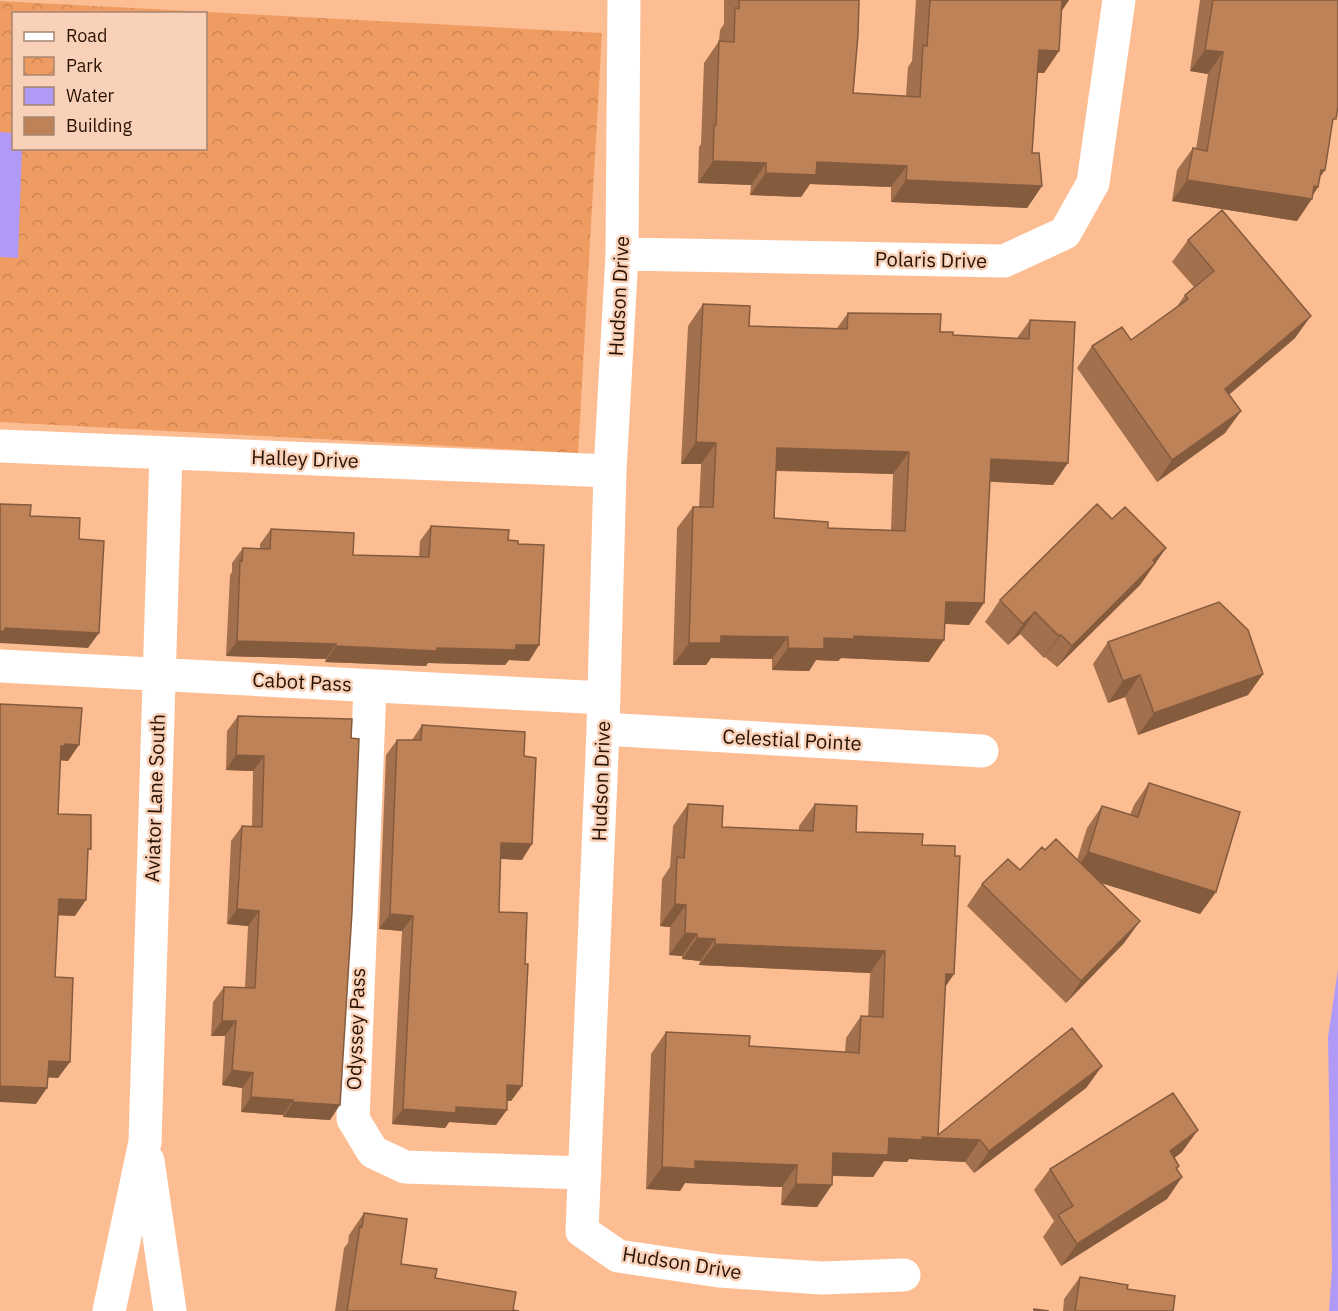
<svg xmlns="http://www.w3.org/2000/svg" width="1338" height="1311" viewBox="0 0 1338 1311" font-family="'IBM Plex Sans',sans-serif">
	<defs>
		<pattern id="park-crowns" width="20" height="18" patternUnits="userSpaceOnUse" patternTransform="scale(1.5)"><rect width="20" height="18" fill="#ef9c62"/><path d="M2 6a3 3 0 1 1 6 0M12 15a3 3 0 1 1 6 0" fill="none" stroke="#cd8553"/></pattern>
	</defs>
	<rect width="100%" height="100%" fill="#fdbd93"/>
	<!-- park -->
	<path fill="url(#park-crowns)" fill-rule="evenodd" d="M0,1L602,33L578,453L0,422ZM14,14H206V148H14Z"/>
	<!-- water -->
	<path fill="#b19af6" d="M0,132L13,133L14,148L22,149L18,258L0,257Z
		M1338,969V1311H1329L1332,1269L1328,1037Z"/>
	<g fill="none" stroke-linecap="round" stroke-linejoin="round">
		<!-- street -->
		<path stroke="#fff" stroke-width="33" d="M624,0L622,254L610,471L603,729L582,1231L618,1256L719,1271L822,1278L904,1275
			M622,254L1004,261L1065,233L1093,183L1119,0
			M0,446L610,471
			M0,666L604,698
			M370,686L353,1119L373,1152L405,1167L585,1173
			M603,729L982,751
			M148,1161L170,1311
			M109,1311L145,1142L166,453"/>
	</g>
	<!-- wall -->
	<path fill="#a3704d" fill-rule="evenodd" d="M724,0H859L853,93L906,96L908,67L912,61L916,0H1069L1062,10L1059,51L1044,73H1037L1032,153L1042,186L1027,208L891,202V187L810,184L801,197L750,195L751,185L698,183L699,147L701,144L704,63L719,41L720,30L724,24Z
		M1200,0H1338L1332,124L1325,170L1319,178L1318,187L1297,221L1172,201L1177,170L1193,148L1196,149L1208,74L1190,71Z
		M1188,240L1295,338L1229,395L1241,411L1225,433L1157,482L1077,368L1092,346L1131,340L1176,308L1185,295L1194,287L1172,262Z
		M703,304L749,326L837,328L848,313L953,335L1017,338L1030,320L1053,485L990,481L969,625L945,624L929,662L841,658L838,661L816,660L809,671L772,670V659L711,658L706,665H673L677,528L693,507H699L701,464H681L688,326ZM776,471L893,474L891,530L828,528L774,518Z
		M431,526L508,540L518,544L539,645L529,661L509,660L505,665L428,663L426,666L325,662L326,659L226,656L230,575L232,572V563L243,548L260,549V544L271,529L353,555L419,557L420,541Z
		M1166,548L1140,585L1057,667L1045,657L1044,658L1020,634L1008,645L985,622L1000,600Z
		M1108,642L1263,674L1248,695L1138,735L1125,697L1108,703L1093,664Z
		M238,716L352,719L330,1120L283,1117V1115L241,1112L242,1088L222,1085L225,1036H211L213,1002L224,987L245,988L248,926L227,924L231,841L242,826L252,827L253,771L226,770L227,731Z
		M422,725L524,756L522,860L500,859L499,912L525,964L522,1086L511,1101H507L496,1125L449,1122L445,1128L392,1124L402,931L379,929L386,755L397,740H412Z
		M1149,783L1216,892L1200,914L1101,883L1140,921L1124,943L1066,1003L967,906L982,884L1020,870L1045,850L1077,860L1087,828L1102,806L1130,815L1134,805Z
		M688,804L722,827L799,831V826L815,804L856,832L922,845L954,974L945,987L938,1135L1102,1066L1086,1088L974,1173L965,1162L909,1159L907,1162L884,1161L873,1177L833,1176L817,1207L781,1205L782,1187L685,1183L680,1191L646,1189L651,1054L666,1032L749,1046L845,1052L846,1038L861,1016L868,1017L870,973L699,965L700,961L682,959V956L669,955L670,927L660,926L662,879L670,867L673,826Z
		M1182,1152L1174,1158L1179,1166L1177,1170L1182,1177L1167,1199L1061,1266L1043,1237L1054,1221L1034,1190L1050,1169Z
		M364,1213L401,1264L513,1310L519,1311H335L344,1248L348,1243L349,1235Z
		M1080,1277L1127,1289L1173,1311H1063L1064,1299Z"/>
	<!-- shaded-wall -->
	<path fill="#855b3e" d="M1060,0H1069L1057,18Z
		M1039,50L1059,51L1044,73L1023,72Z
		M1205,50L1223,52L1208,74L1190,71Z
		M713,161L766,163L751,185L698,183Z
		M817,162L907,166L891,187L810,184L801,197L750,195L766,173Z
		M1321,170H1325L1309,192Z
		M906,180L1042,186L1027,208L891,202Z
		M1187,180L1314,186L1318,187L1310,199H1312L1297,221L1172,201Z
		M1311,316L1295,338L1209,411L1225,389Z
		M1241,411L1225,433L1157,482L1172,460Z
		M696,442L716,443L701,464H681Z
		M777,448L909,452L893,474L761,470Z
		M991,459L1068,463L1053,485L976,481Z
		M1166,548L1140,585L1057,667L1072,646Z
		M946,602L984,603L969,625L930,623Z
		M1035,612L1020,634L1008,645L1023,624Z
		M5,628L99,633L88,648L0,643V631Z
		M1061,635L1045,657L1044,658L1059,636Z
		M721,636L788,637L772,659L711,658L706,665H673L689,643Z
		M854,636L944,640L929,662L841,658L838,661L816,660L809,671L772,670L788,648L824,638Z
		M237,641L336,644L326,659L226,656Z
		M516,645H539L529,661L509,660L505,665L428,663L426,666L325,662L336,646Z
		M1263,674L1248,695L1138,735L1154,713Z
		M1140,675L1125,697L1108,703L1123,681Z
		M65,744L79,745L68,761L55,760L61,746Z
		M236,755L264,756L253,771L226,770Z
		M501,843L532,844L522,860L490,858Z
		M1088,852L1216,892L1200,914L1073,874Z
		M59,899L86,900L75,916L47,915Z
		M675,904L686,905L670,927L660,926Z
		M237,909L259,911L248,926L227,924Z
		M390,914L413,916L402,931L379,929Z
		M1140,921L1124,943L1066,1003L1081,981Z
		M685,933L697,934L682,956L669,955Z
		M697,938L715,939L700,961L682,959Z
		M715,944L885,951L870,973L699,965Z
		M946,974H954L939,996Z
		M222,1021H236L225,1036H211Z
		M49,1061L70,1062L58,1078L37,1077Z
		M1102,1066L1086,1088L974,1173L989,1151Z
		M232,1070L253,1073L242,1088L222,1085Z
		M507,1085L522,1086L511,1101L497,1100Z
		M0,1086L47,1088L36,1104L0,1102Z
		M251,1097L293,1100L283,1115L241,1112Z
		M293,1102L340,1105L330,1120L283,1117Z
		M456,1107L507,1110L496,1125L449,1122L445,1128L392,1124L403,1109Z
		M1198,1130L1182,1152L1155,1173L1170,1151Z
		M922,1137L980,1140L965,1162L909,1159L907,1162L884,1161L873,1177L818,1175L833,1153L889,1138Z
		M695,1161L797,1165L782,1187L685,1183L680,1191L646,1189L662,1167Z
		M1182,1177L1167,1199L1061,1266L1077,1244Z
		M796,1184L832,1185L817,1207L781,1205Z"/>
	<!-- building -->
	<path fill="#be8259" stroke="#855b3e" stroke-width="1.5" fill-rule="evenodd" d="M739,0H859L858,35L853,93L920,97L923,45L927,46L930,0H1062L1059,51L1039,50L1032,153H1039L1042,186L906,180L907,166L817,162L816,175L766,173V163L713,161L714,125H716L719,41L734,42L735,8L739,9Z
		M1213,0H1338V107L1336,119H1333L1325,170H1321L1318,187L1314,186L1312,199L1187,180L1193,148L1207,151L1223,52L1205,50Z
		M1222,210L1311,316L1225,389L1241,411L1172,460L1092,346L1122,327L1131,340L1188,299L1185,295L1214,271L1188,240Z
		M703,304L750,306L749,326L847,329L848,313L941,314L940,332H953V335L1029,339L1030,320L1075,322L1068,463L991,459L984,603L946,602L944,640L854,636V639L824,638V649L788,648V637L721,636V643H689L693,507H713L716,443L696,442ZM777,448L909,452L905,531L828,528V522L774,518Z
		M0,504L31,505L30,516L80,518L79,539L104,541L99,633L5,628V631H0Z
		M1097,504L1112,519L1125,507L1166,548L1153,560L1155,563L1072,646L1061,635L1059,636L1035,612L1023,624L1000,600Z
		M431,526L509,530L508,540L518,541V544L544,545L539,645H516V650L437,648V651L336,646V644L237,641L240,560L242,561L243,548L270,549L271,529L354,533L353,555L429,557Z
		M1219,602L1248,630L1263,674L1154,713L1140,675L1123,681L1108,642Z
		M0,704L82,708L79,745L65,744L64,746H61L58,814L91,815V849H88L86,900L59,899L55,977L73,978L70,1062L49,1061L47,1088L0,1086Z
		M238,716L352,719L351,738L359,739L352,912L340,1105L293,1102V1100L251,1097L253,1073L232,1070L236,1021H222L224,987L255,988L259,911L237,909L242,826L262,827L264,756L236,755Z
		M422,725L525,732L524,756L536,758L532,844L501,843L499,912L527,913L525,964H528L522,1086L507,1085V1110L456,1107V1113L403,1109L413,916L390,914L397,740H421Z
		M1149,783L1240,812L1216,892L1088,852L1102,806L1138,817Z
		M688,804L723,806L722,827L813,831L815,804L857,806L856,832L923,834L922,845L955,846V856H960L954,974H946L938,1135L1072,1028L1102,1066L989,1151L980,1140L922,1137L923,1140L889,1138L888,1155L833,1153L832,1185L796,1184L797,1165L695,1161V1169L662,1167L666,1032L750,1036L749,1046L859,1053L861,1016L883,1017L885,951L715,944V939L697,938V934L685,933L686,905L675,904L677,857L684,858Z
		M1056,839L1140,921L1081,981L982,884L1008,859L1020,870L1042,847L1045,850Z
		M1173,1093L1198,1130L1170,1151L1179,1166L1176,1168L1182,1177L1077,1244L1058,1215L1073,1206L1050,1169Z
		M364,1213L407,1219L401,1264L437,1269L435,1278L516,1292L513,1310L519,1311H347L360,1226L362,1227Z
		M1080,1277L1128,1285L1127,1289L1175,1296L1173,1311H1075Z
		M1034,1309L1049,1311H1034Z"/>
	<g text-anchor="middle" stroke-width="5" stroke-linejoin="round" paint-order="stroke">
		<!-- street labels -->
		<g font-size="20" fill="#291203" stroke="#f8d1b8">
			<text transform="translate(931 260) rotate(1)" y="7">Polaris Drive</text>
			<text transform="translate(619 296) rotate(-87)" y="7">Hudson Drive</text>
			<text transform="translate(305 459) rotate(2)" y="7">Halley Drive</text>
			<text transform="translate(302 682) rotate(3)" y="7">Cabot Pass</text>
			<text transform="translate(792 740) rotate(3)" y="7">Celestial Pointe</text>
			<text transform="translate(601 781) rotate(-88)" y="7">Hudson Drive</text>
			<text transform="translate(155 798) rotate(-88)" y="7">Aviator Lane South</text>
			<text transform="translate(356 1029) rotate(-88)" y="7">Odyssey Pass</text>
			<text transform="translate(682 1263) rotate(9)" y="7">Hudson Drive</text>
		</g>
	</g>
	<!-- legend -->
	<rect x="12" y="12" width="195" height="138" fill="#f8d1b8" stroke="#a58570" stroke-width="1.5"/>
	<rect x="24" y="32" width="30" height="9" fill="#ffffff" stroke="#a58570" stroke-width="1.5"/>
	<text x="66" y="42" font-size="18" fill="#291203">Road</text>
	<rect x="24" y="57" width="30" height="18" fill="url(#park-crowns)" stroke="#a58570" stroke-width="1.5"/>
	<text x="66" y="72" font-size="18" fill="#291203">Park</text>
	<rect x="24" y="87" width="30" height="18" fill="#b19af6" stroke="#a58570" stroke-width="1.5"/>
	<text x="66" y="102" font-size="18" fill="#291203">Water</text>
	<rect x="24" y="117" width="30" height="18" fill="#be8259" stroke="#a58570" stroke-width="1.5"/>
	<text x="66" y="132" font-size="18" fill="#291203">Building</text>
</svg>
